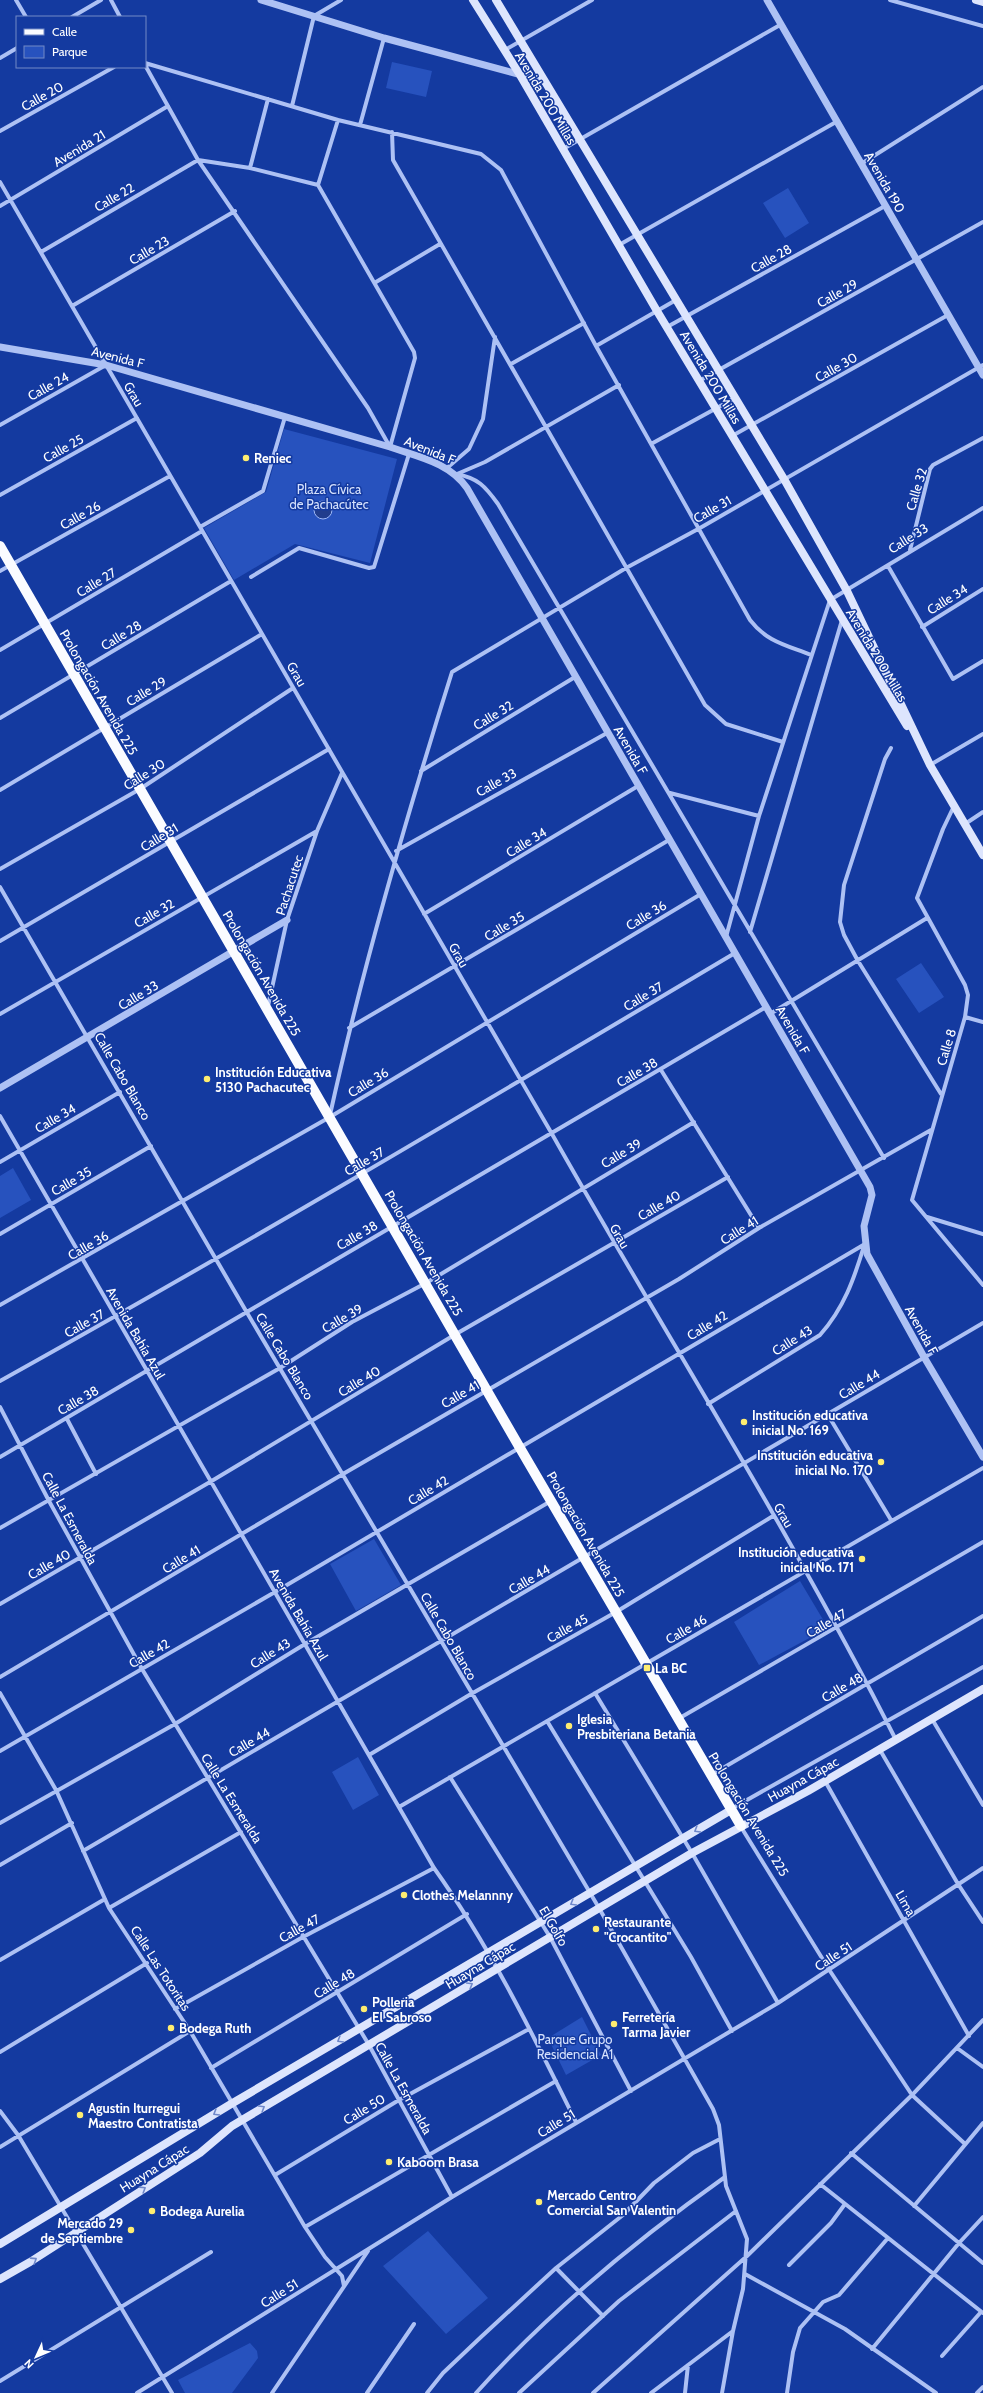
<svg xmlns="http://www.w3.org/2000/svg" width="983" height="2393" viewBox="0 0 983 2393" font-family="Cabin,sans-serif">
	<rect width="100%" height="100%" fill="#143aa0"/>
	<!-- green -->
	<path fill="#2752be" d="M392,62L432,71L426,97L386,88Z
		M788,188L809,223L785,238L763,203Z
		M284,429L397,459L370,563L295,544L234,580L204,528L266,492Z
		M921,963L944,997L919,1013L896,979Z
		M13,1168L31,1200L0,1218V1176Z
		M374,1539L401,1585L356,1611L330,1564Z
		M800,1581L828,1628L759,1665L734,1622Z
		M358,1757L379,1795L353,1810L332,1772Z
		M582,2017L601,2055L566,2075L548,2038Z
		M428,2231L488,2298L446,2334L383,2266Z
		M250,2343L257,2351L258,2358L232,2393H185L178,2380Z"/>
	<!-- water -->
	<path fill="#213d8c" stroke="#9fb9f7" d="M314 510a9 9 0 1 1 18 0a9 9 0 1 1-18 0Z"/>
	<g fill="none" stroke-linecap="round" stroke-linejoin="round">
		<!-- minor -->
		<path stroke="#adc1f4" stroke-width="4" d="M16,0L26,17
			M111,0L120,17
			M890,0L983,26
			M72,17L101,0
			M505,50L592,0
			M0,58L17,48
			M145,63L338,120L481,154L501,170L596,346L750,620C767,642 786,645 811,655
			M145,65L198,160L368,408L390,447
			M292,106L314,16L341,0
			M360,125L384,38
			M0,131L114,67
			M392,132L393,160L705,705L726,724L783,742
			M563,149L780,25
			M861,164L983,87
			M250,168L268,99
			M0,182L552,1134C666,1336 791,1532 896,1740
			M318,185L338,120
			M0,206L168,106
			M619,245L836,122
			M41,252L198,160L250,168L318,185L414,352L415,358L390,447
			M376,282L440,244
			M72,306L235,211
			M667,327L885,206
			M596,346L676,300
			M511,364L584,323
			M699,381L983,222
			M0,425L106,365
			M732,436L948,315
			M651,444L735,398
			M447,468L469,449L483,419L495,337
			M456,474C478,478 485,486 498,504L884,1158
			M457,474L485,462L619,385
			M0,495L137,418
			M200,527L263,491L285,417
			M910,550L930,469L933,465L983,438
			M888,566L953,679L983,661
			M0,571L170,476
			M251,577L299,548L369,568L374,567L409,454
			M922,627L983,589
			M0,650L202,531
			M0,718L231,581
			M891,748L885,759L844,885L840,922L844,935L858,961L941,1094
			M930,765L983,734
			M421,771L575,677
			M0,790L262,634
			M670,793L759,816
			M954,806L943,829L917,898L965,985L968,995L965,1017L912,1200L983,1285
			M965,824L983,812
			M396,851L607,733
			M0,869L140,789L293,688
			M0,887L246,1311L599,1908L713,2109L719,2125L726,2186L747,2239L743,2289L733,2331L651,2393
			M424,914L638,786
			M750,932L842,620
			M726,937L759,816L830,600L983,508
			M0,941L329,749
			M268,1006L287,920L317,831L342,773
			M0,1014L317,831
			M770,1014L927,918
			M965,1017L983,1022
			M349,1028L669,840
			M661,1070L759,1228
			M330,1115C363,965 406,818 452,672L626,568L700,528L983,365
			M0,1116L434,1868C491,1948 533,2035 576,2122
			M0,1162L120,1092
			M927,1217L983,1234
			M0,1234L151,1146
			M0,1305L330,1117L701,894
			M0,1381C248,1243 491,1098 735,953
			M708,1404L820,1335C844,1308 854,1279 864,1246
			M0,1407L49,1501L142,1669L369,2045L452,2197
			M828,1415L891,1520
			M67,1419L96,1474
			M0,1457L766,1007
			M0,1528L280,1368L352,1322L426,1283L694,1122
			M0,1604L210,1482L456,1334L728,1177
			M0,1677L343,1474L679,1279L759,1228L931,1130
			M0,1693L56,1790L109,1908L190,2031L305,2227L325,2257L342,2276L344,2286
			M595,1693L692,1853L778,2003
			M678,1719L983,1542
			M932,1719L983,1805
			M547,1721L691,1957L732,2031
			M880,1750L958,1884L983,1922
			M0,1751L275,1592L865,1244
			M369,1755L471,1694L616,1612L773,1516
			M711,1775L983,1616
			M450,1777L550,1937L631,2091
			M825,1781L969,2036
			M399,1807L983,1468
			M731,1809L983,1667
			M0,1823L175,1724L305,1644L551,1501
			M741,1827L830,1971L912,2095L964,2143
			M83,1851L983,1323
			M0,1865L72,1823
			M109,1908L241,1832
			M0,1960L105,1899
			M175,2009L303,1937L434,1868
			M957,2048L983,2067
			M0,2052L147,1963
			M211,2068L467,1914
			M0,2111L18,2135L172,2393
			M0,2147L190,2031
			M851,2153L983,2263
			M275,2175L399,2100L529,2029
			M820,2184L983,2313
			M914,2206L983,2123
			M305,2227L556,2081
			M789,2265L831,2223L845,2204
			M556,2268L603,2316
			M745,2274L845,2329L936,2393
			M872,2349L959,2243L983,2217
			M942,2356L981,2312
			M0,2381L211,2252
			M137,2393L452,2197L778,2003L983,1868
			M272,2393L368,2251
			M367,2393L414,2324
			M427,2393L443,2373L481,2337L556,2268L623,2215L654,2183L693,2153L720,2139
			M476,2393C547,2314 639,2238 725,2177
			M519,2393L619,2301L736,2211
			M593,2393L747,2256L912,2095L983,2020
			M685,2393L688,2365
			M722,2393L733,2331
			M787,2393L793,2352L800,2328L823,2302L839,2295L888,2238
			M977,2393L983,2387"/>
		<!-- tertiary -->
		<path stroke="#adc1f4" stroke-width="7" d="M261,0L384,38L544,81
			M767,0L983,375
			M0,347L106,365L390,447C418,457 449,462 467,488L870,1187L872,1195L864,1226L867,1254L924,1357L983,1457
			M0,1088L287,920"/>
		<!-- secondary -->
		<path stroke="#dde5fd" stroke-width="8" d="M473,0L520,75L657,311L907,726
			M496,0L784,479L847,591L930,765L983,855
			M976,0L983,2
			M0,2244L231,2104L731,1810
			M0,2279L30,2262L200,2153L232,2126L692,1853L808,1791L983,1689"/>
		<!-- primary -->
		<path stroke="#fafbff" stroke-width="10" d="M0,546L520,1448L741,1826"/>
	</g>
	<!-- one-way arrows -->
	<defs><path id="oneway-chevron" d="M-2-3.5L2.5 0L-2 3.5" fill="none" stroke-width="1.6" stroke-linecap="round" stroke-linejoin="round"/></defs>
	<g stroke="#6e87ca">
		<use href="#oneway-chevron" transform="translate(697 1830) rotate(149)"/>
		<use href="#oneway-chevron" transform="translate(573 1903) rotate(150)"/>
		<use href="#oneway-chevron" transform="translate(470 1985) rotate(-30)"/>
		<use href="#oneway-chevron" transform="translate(340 2040) rotate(149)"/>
		<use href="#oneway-chevron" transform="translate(262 2108) rotate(-31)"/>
		<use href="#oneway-chevron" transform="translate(216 2113) rotate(149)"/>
		<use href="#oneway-chevron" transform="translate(143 2189) rotate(-32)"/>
		<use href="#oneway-chevron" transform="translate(34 2260) rotate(-33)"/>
	</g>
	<!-- markers -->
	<g fill="#ffed70" stroke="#143aa0" stroke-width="1.5">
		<circle cx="246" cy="458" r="4"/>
		<circle cx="207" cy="1079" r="4"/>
		<circle cx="744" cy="1422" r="4"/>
		<circle cx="881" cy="1462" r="4"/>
		<circle cx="862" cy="1559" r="4"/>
		<rect x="643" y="1664" width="8" height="8" rx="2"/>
		<circle cx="569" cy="1726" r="4"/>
		<circle cx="404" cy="1895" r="4"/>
		<circle cx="596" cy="1929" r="4"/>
		<circle cx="364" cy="2009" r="4"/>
		<circle cx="614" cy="2024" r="4"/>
		<circle cx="171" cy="2028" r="4"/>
		<circle cx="80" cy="2115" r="4"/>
		<circle cx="389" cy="2162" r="4"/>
		<circle cx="539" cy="2202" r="4"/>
		<circle cx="152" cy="2211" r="4"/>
		<circle cx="131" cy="2230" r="4"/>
	</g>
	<g text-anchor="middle" stroke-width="3" stroke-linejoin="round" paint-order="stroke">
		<!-- street labels -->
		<g font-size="13" fill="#fff" stroke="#143aa0">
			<text transform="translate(42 96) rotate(-29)" y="5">Calle 20</text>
			<text transform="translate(546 98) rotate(59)" y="5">Avenida 200 Millas</text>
			<text transform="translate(79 148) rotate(-31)" y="5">Avenida 21</text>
			<text transform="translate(885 182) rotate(60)" y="5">Avenida 190</text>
			<text transform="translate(114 197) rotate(-30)" y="5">Calle 22</text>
			<text transform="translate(149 250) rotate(-30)" y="5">Calle 23</text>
			<text transform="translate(771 258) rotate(-29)" y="5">Calle 28</text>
			<text transform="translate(837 293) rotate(-29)" y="5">Calle 29</text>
			<text transform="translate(118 357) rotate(14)" y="5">Avenida F</text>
			<text transform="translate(836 367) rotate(-29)" y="5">Calle 30</text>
			<text transform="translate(711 377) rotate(59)" y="5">Avenida 200 Millas</text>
			<text transform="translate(48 386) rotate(-29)" y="5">Calle 24</text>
			<text transform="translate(134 394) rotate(60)" y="5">Grau</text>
			<text transform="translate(63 448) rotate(-29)" y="5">Calle 25</text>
			<text transform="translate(430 450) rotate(22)" y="5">Avenida F</text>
			<text transform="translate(916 489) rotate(-73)" y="5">Calle 32</text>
			<text transform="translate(712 509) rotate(-30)" y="5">Calle 31</text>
			<text transform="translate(80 515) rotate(-29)" y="5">Calle 26</text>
			<text transform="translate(908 538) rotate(-32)" y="5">Calle 33</text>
			<text transform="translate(96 582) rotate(-31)" y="5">Calle 27</text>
			<text transform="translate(947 599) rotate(-32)" y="5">Calle 34</text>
			<text transform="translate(121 635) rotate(-31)" y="5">Calle 28</text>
			<text transform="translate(877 655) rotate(59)" y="5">Avenida 200 Millas</text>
			<text transform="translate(297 674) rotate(60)" y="5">Grau</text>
			<text transform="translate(146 691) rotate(-31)" y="5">Calle 29</text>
			<text transform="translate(99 692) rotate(60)" y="5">Prolongación Avenida 225</text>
			<text transform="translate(493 715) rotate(-31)" y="5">Calle 32</text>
			<text transform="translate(631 750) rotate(60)" y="5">Avenida F</text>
			<text transform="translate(144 774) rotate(-32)" y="5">Calle 30</text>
			<text transform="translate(496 782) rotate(-29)" y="5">Calle 33</text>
			<text transform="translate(159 837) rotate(-31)" y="5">Calle 31</text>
			<text transform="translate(526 842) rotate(-31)" y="5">Calle 34</text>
			<text transform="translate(289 885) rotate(-72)" y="5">Pachacutec</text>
			<text transform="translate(154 913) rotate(-30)" y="5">Calle 32</text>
			<text transform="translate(646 915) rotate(-31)" y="5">Calle 36</text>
			<text transform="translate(504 926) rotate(-31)" y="5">Calle 35</text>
			<text transform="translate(459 955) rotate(60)" y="5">Grau</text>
			<text transform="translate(262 973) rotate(60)" y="5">Prolongación Avenida 225</text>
			<text transform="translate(138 995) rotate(-31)" y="5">Calle 33</text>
			<text transform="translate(643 996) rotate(-31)" y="5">Calle 37</text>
			<text transform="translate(793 1030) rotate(60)" y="5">Avenida F</text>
			<text transform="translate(946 1047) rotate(-73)" y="5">Calle 8</text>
			<text transform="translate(637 1072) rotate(-30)" y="5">Calle 38</text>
			<text transform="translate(123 1076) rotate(60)" y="5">Calle Cabo Blanco</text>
			<text transform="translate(368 1082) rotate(-31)" y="5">Calle 36</text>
			<text transform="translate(55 1118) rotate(-30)" y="5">Calle 34</text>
			<text transform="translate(621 1153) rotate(-31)" y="5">Calle 39</text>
			<text transform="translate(364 1161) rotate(-30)" y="5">Calle 37</text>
			<text transform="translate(71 1181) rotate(-30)" y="5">Calle 35</text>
			<text transform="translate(659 1205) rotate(-30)" y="5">Calle 40</text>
			<text transform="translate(739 1230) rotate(-32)" y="5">Calle 41</text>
			<text transform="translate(357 1235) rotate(-30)" y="5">Calle 38</text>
			<text transform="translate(620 1236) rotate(60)" y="5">Grau</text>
			<text transform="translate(88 1245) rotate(-30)" y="5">Calle 36</text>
			<text transform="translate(424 1253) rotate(60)" y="5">Prolongación Avenida 225</text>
			<text transform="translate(342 1318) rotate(-30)" y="5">Calle 39</text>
			<text transform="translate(84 1323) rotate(-29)" y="5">Calle 37</text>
			<text transform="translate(707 1325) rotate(-31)" y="5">Calle 42</text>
			<text transform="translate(922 1330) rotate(61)" y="5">Avenida F</text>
			<text transform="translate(136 1333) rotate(60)" y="5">Avenida Bahía Azul</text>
			<text transform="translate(792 1340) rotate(-32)" y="5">Calle 43</text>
			<text transform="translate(285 1356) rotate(59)" y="5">Calle Cabo Blanco</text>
			<text transform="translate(359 1381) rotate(-31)" y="5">Calle 40</text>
			<text transform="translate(859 1384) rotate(-31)" y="5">Calle 44</text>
			<text transform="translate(460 1394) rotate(-30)" y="5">Calle 41</text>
			<text transform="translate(78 1400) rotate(-30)" y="5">Calle 38</text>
			<text transform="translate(428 1490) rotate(-31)" y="5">Calle 42</text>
			<text transform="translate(784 1515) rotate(60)" y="5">Grau</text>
			<text transform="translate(70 1518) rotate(62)" y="5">Calle La Esmeralda</text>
			<text transform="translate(586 1534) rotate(60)" y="5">Prolongación Avenida 225</text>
			<text transform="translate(181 1559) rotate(-31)" y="5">Calle 41</text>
			<text transform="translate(49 1564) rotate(-30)" y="5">Calle 40</text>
			<text transform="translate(529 1579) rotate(-30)" y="5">Calle 44</text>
			<text transform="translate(299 1614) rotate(60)" y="5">Avenida Bahía Azul</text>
			<text transform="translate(826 1623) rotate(-30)" y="5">Calle 47</text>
			<text transform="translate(567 1628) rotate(-29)" y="5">Calle 45</text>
			<text transform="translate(686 1629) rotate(-30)" y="5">Calle 46</text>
			<text transform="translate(449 1636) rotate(60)" y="5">Calle Cabo Blanco</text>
			<text transform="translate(149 1653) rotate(-30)" y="5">Calle 42</text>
			<text transform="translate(270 1653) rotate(-32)" y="5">Calle 43</text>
			<text transform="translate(842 1687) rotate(-30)" y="5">Calle 48</text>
			<text transform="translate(249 1742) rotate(-30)" y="5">Calle 44</text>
			<text transform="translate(803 1779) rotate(-29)" y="5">Huayna Cápac</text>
			<text transform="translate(232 1798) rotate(58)" y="5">Calle La Esmeralda</text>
			<text transform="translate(749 1814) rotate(59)" y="5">Prolongación Avenida 225</text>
			<text transform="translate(906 1903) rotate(60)" y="5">Lima</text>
			<text transform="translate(554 1926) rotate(60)" y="5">El Golfo</text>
			<text transform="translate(299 1928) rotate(-29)" y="5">Calle 47</text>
			<text transform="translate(833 1956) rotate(-33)" y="5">Calle 51</text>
			<text transform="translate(480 1965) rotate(-31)" y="5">Huayna Cápac</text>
			<text transform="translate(161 1968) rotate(57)" y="5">Calle Las Totoritas</text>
			<text transform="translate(334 1983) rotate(-31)" y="5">Calle 48</text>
			<text transform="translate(404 2088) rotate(61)" y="5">Calle La Esmeralda</text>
			<text transform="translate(364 2109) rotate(-31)" y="5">Calle 50</text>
			<text transform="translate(556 2123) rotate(-31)" y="5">Calle 51</text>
			<text transform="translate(154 2168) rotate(-32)" y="5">Huayna Cápac</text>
			<text transform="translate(279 2293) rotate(-32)" y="5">Calle 51</text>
		</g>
		<!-- poi labels -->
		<g font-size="13" font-weight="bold" fill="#fff" stroke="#143aa0" text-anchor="start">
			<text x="254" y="463">Reniec</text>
			<text x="215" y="1077">Institución Educativa<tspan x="215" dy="15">5130 Pachacutec</tspan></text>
			<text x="752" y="1420">Institución educativa<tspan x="752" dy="15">inicial No. 169</tspan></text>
			<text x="873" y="1460" text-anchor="end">Institución educativa<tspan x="873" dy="15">inicial No. 170</tspan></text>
			<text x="854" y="1557" text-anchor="end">Institución educativa<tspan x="854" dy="15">inicial No. 171</tspan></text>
			<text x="655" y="1673">La BC</text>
			<text x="577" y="1724">Iglesia<tspan x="577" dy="15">Presbiteriana Betania</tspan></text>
			<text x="412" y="1900">Clothes Melannny</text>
			<text x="604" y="1927">Restaurante<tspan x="604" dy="15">"Crocantito"</tspan></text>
			<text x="372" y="2007">Polleria<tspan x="372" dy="15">El Sabroso</tspan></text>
			<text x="622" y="2022">Ferretería<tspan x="622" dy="15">Tarma Javier</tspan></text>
			<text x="179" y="2033">Bodega Ruth</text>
			<text x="88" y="2113">Agustin Iturregui<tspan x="88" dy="15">Maestro Contratista</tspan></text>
			<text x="397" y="2167">Kaboom Brasa</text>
			<text x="547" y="2200">Mercado Centro<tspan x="547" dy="15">Comercial San Valentin</tspan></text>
			<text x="160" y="2216">Bodega Aurelia</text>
			<text x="123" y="2228" text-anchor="end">Mercado 29<tspan x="123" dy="15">de Septiembre</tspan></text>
		</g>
		<!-- park labels -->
		<g font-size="13" fill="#d5e1fd" stroke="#143aa0">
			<text x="329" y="494">Plaza Cívica<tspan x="329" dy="15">de Pachacútec</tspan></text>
			<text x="575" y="2044">Parque Grupo<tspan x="575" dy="15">Residencial A1</tspan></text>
		</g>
	</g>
	<!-- legend -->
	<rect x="16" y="16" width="130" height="52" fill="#143aa0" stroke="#7289c6"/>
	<rect x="24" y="29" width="20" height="6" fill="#fafbff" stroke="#7289c6"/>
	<text x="52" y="36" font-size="12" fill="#ffffff">Calle</text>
	<rect x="24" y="46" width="20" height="12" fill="#2752be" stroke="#7289c6"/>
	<text x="52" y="56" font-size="12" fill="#ffffff">Parque</text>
	<!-- north arrow -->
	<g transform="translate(36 2357) rotate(226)" stroke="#143aa0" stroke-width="3" paint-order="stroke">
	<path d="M0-3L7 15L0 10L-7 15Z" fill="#ffffff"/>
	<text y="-6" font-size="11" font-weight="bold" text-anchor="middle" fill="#ffffff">N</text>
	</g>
</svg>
